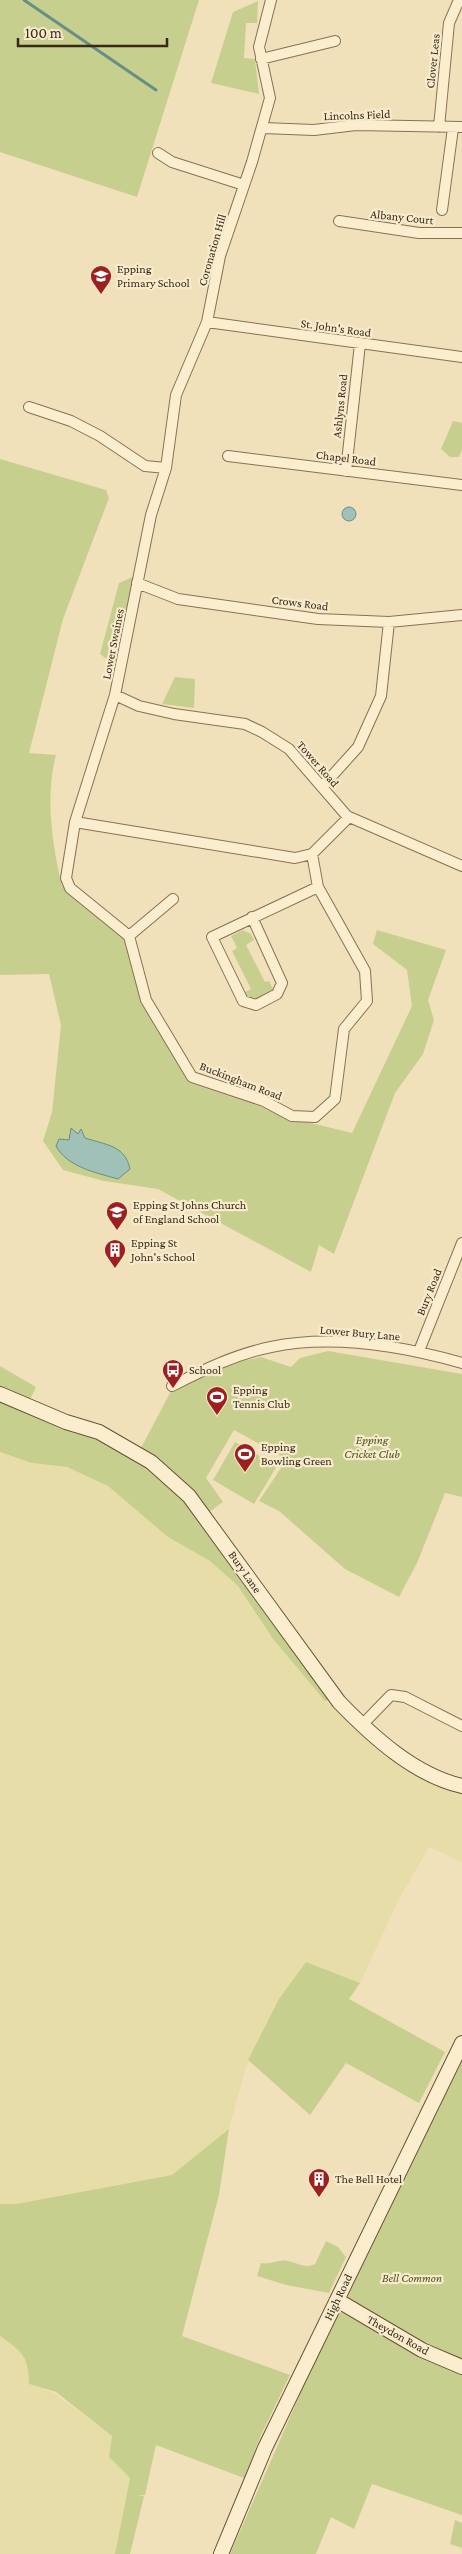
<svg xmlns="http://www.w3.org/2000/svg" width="462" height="2554" viewBox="0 0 462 2554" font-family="'Crimson Pro',serif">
	<rect width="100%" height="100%" fill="#f1e1bb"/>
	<!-- farmland -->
	<path fill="#e7dda8" d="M0,1452L32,1463L67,1467L108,1486L168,1537L210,1561L238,1586L273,1639L325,1701L399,1760L462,1792V1862L429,1847L399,1899L360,1983L306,1962L248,2060L228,2132L172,2175L16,2204H0Z
		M0,2336L19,2350L29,2365V2384L54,2393L112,2436L109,2457L130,2478L115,2554H0Z"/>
	<!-- green -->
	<path fill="#c7cf8f" d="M0,0H199L137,197L0,152Z
		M258,1L257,23H246L244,58L255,59L259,94L211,83L233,12Z
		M453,421L462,423V449L459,457H450L441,449Z
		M0,459L106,490L109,498L63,619L29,753L56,755C45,797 52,844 62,886L127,938L143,1006L190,1083L307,1122L352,1133L412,1006L407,970L373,944L377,930L446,950L428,1000L434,1020L423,1054L395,1093L334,1254L319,1245L311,1272L158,1189L104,1181L63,1170L43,1141L52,1112L61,1025L49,974L0,975Z
		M135,576H134L113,664L100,654L119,583Z
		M175,677L195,679L194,708L162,704Z
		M243,930L251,934L254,940L246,945L265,982L269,981L275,993L256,1003L245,999L243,993L251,989L232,951L237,948L231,936Z
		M328,1351L462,1374V1497L445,1493L417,1563L399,1597L345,1569L279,1511L259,1501L287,1459L234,1430L206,1478L223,1502L208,1513L329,1700L325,1701L273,1639L238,1586L210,1561L168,1537L108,1486L67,1467L32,1463L0,1452V1366L36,1387L26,1408L148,1453L141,1448L171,1391L238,1362L261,1357L291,1367L300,1358Z
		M235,1442L277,1466L254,1504L213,1480Z
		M306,1962L360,1983L349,1999L445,2052L419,2103L346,2063L310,2115L248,2060L279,1999Z
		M462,2054V2360L444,2356L346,2300Z
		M229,2129L219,2195L182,2336L290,2375L261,2435L244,2478L156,2445L145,2495L137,2496H144L130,2554H115L130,2478L109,2457L112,2436L56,2392L29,2384C29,2356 22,2352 0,2336V2204H16L172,2175Z
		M326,2241L338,2247L346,2257L329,2293L286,2285L257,2276L261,2263C270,2265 279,2259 288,2261C299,2263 304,2269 315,2264Z
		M337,2310L414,2352L462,2370V2515L372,2484L354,2529L331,2517L316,2554H230Z
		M455,2520L462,2523V2548L450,2544Z"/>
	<!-- water -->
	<path fill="#a0c1b7" stroke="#678f85" d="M342 514a7 7 0 1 1 14 0a7 7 0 1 1-14 0Z
		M71,1128L78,1134L81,1129L85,1138C106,1145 125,1145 130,1169L118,1179C97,1173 67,1167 56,1146L59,1139L69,1140Z"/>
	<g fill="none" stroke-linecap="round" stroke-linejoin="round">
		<!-- stream -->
		<path stroke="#678f85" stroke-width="3" d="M24,0L156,90"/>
		<!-- street casing -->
		<g stroke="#897054" stroke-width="12">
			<path id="street" d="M271,0L259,47L270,98L252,162L220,256L207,322L176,395L166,468L151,515L115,695L75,822L66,878L70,888L129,936L146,1000L192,1077L264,1101L292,1116L315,1117L335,1099L344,1029L367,1001L365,971L318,887L312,854
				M261,59L335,41
				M439,127L449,23L459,0
				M263,128L314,130L356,125L462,127
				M158,153L172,162L244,185
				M442,210L453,128
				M339,221L419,233H462
				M207,322L462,357
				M29,407L71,421L100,436L145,466L166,468
				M228,456L462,485
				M346,471L360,344
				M137,583L178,599L318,619L389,622L462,615
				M115,695L139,706L174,714L245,724L262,732L289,749L347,816L462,866
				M322,787L358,747L381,696L389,622
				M75,822L295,858L312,854L349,817
				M252,917L282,983L277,994L256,1005L243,1001L212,937L318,887
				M129,936L173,899
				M419,1351L462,1243
				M172,1386C203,1370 236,1354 271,1347C333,1334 402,1346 462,1363
				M362,1725L391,1695L405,1697L462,1726"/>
		</g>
		<!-- secondary casing -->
		<g stroke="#6a5137" stroke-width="16">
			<path id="secondary" d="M0,1394L66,1422L99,1432L151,1462L189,1496L339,1702C372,1736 414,1775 462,1786
				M337,2300L422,2350L462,2367
				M221,2554L265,2448L462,2043"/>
		</g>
		<!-- street -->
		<use href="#street" stroke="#fbeece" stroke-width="10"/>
		<!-- secondary -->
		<use href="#secondary" stroke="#fbeece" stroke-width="14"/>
	</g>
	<!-- icons -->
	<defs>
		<g id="school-pin" transform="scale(1.125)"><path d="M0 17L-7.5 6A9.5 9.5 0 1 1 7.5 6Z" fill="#9c2020" stroke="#f8ebcb"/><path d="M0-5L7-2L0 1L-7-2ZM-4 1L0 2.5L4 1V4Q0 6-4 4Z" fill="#fff"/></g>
		<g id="building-pin" transform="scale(1.125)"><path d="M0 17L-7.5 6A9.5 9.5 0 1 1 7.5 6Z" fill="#9c2020" stroke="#f8ebcb"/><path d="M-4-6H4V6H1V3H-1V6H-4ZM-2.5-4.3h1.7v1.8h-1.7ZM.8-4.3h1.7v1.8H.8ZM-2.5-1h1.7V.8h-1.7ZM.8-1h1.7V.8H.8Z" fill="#fff"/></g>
		<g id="bus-pin" transform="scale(1.125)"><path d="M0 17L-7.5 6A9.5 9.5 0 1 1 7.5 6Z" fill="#9c2020" stroke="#f8ebcb"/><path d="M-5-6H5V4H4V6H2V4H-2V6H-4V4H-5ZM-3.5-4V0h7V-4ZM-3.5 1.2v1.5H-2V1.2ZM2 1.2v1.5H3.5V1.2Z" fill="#fff"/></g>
		<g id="stadium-pin" transform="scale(1.125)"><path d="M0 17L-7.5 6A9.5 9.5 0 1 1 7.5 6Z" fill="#9c2020" stroke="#f8ebcb"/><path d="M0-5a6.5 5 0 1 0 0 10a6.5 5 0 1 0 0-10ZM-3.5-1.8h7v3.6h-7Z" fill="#fff"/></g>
	</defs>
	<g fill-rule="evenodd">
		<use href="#school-pin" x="101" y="276"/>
		<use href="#school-pin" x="117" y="1212"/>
		<use href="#building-pin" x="115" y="1250"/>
		<use href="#bus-pin" x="173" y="1370"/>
		<use href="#stadium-pin" x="217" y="1397"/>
		<use href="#stadium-pin" x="245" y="1454"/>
		<use href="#building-pin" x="319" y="2179"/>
	</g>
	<g text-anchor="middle" stroke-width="4.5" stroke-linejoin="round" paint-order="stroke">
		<!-- street labels -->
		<g font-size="12" fill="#37281a" stroke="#f8ebcb">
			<text transform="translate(433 61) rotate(-84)" y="4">Clover Leas</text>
			<text transform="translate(357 115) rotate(-2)" y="4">Lincolns Field</text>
			<text transform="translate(402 217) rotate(6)" y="4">Albany Court</text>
			<text transform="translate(212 250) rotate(-74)" y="4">Coronation Hill</text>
			<text transform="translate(336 328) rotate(8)" y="4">St. John's Road</text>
			<text transform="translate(340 406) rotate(-84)" y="4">Ashlyns Road</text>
			<text transform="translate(346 458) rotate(7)" y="4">Chapel Road</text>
			<text transform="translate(300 603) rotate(7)" y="4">Crows Road</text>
			<text transform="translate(113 644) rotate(-79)" y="4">Lower Swaines</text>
			<text transform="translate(318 764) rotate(49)" y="4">Tower Road</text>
			<text transform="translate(241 1081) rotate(21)" y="4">Buckingham Road</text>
			<text transform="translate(429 1292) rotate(-68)" y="4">Bury Road</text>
			<text transform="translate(360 1333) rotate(5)" y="4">Lower Bury Lane</text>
			<text transform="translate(245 1572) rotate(55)" y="4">Bury Lane</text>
			<text transform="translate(338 2297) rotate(-64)" y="4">High Road</text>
			<text transform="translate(398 2335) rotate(29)" y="4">Theydon Road</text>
		</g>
		<!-- poi labels -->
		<g font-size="12" fill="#37281a" stroke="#f8ebcb" text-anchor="start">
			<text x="117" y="273">Epping<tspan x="117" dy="14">Primary School</tspan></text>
			<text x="133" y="1209">Epping St Johns Church<tspan x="133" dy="14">of England School</tspan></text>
			<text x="131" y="1247">Epping St<tspan x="131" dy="14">John's School</tspan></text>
			<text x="189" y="1374">School</text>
			<text x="233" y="1394">Epping<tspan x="233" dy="14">Tennis Club</tspan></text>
			<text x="261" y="1451">Epping<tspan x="261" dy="14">Bowling Green</tspan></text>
			<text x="335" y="2183">The Bell Hotel</text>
		</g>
		<!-- park labels -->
		<g font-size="12" font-style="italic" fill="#47541f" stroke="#f8ebcb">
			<text x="372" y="1444">Epping<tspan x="372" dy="14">Cricket Club</tspan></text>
			<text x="412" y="2282">Bell Common</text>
		</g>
	</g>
	<!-- scale -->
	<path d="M18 38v8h149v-8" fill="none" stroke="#37281a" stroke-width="2.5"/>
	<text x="25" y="38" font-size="15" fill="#37281a" stroke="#f8ebcb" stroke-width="4" paint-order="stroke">100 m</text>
</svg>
